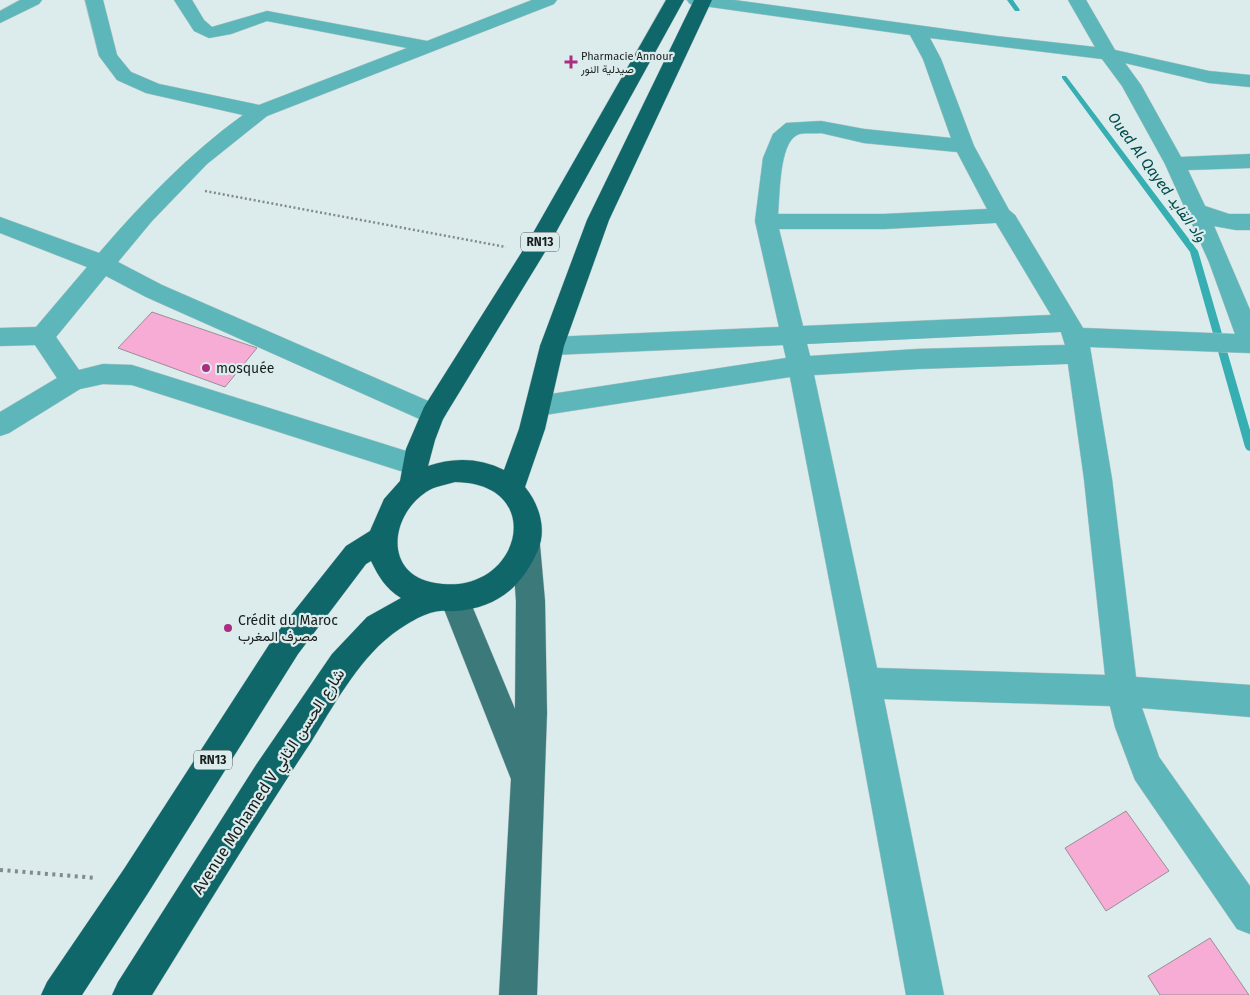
<svg xmlns="http://www.w3.org/2000/svg" width="1250" height="995" viewBox="0 0 1250 995" font-family="'Fira Sans',Vazirmatn,sans-serif">
	<rect width="100%" height="100%" fill="#dcecec"/>
	<g fill="none" stroke-linecap="round" stroke-linejoin="round">
		<!-- stream -->
		<path fill="#36aeb2" fill-rule="evenodd" d="M1007,0H1013L1020,10L1019,11H1015Z
			M1062,76H1066L1198,251L1250,430V451L1247,450L1245,447L1190,252L1062,78Z"/>
	</g>
	<!-- building -->
	<path fill="#f7acd6" stroke="#9a8e95" d="M152,312L257,348L225,387L118,348Z
		M1126,811L1169,871L1106,911L1065,848Z
		M1210,938L1249,995H1160L1148,976Z"/>
	<g fill="none" stroke-linecap="round" stroke-linejoin="round">
		<!-- minor casing -->
		<g stroke="#b9c7c7" stroke-width="1">
			<path id="minor" d="M20,0H42L39,4L0,23V11Z
				M85,0H103L117,55L131,72L159,84L259,105L407,48L267,21L231,34L209,38L194,31L174,0H192L204,20L212,27L267,11L427,41L532,0H557L554,4L267,116L207,164L152,221L118,262L162,285L442,407L446,414L442,421L433,425L424,421L146,297L106,276L56,337L79,370L103,364L132,365L422,456L426,464L422,472L413,475L132,385L103,384L80,389L9,433L0,436V412L57,378L35,345L0,346V328L36,327L87,267L0,233V217L99,253C142,203 189,154 243,115L146,93L117,80L99,56Z
				M687,0H734L996,36L1095,47L1068,0H1086L1115,50L1209,71L1250,75V87L1209,83L1125,63L1141,85L1181,157L1250,154V168L1188,170L1205,206L1229,214H1250V230H1236L1214,226L1250,310V353L1090,347L1112,479L1136,677L1250,685V717L1142,708L1159,757L1250,886V934L1237,929L1135,780L1115,727L1110,706L884,699L944,995H906L849,683L790,377L538,416L529,413L525,406L529,399L538,396L786,358L783,345L552,355L543,353L540,346L543,339L552,337L779,327L755,221L763,158L773,134L786,123L821,121L864,129L951,138L923,59L910,35L696,5L690,4ZM930,38L1102,59L1122,86L1165,164L1209,262L1235,334L1083,328L1015,215L1009,210L974,146L941,59ZM821,133L864,143L957,152L987,209L884,214H778C780,195 779,144 797,135C803,132 814,134 821,133ZM996,223L1051,315L803,326L779,229H884ZM1061,332L1065,345L917,349L810,356L807,344ZM1068,364L1084,479L1105,675L877,668L814,375L917,369Z"/>
		</g>
		<!-- major casing -->
		<g stroke="#b9c7c7" stroke-width="1">
			<path id="major" d="M526,532L536,536L540,545L545,601L547,713L537,995H499L511,779L440,599L445,589L455,585L465,589L515,709L516,601L512,545L516,536Z"/>
		</g>
		<!-- highway casing -->
		<g stroke="#b9c7c7" stroke-width="1">
			<path id="highway" d="M666,0H684L545,252L443,419L435,440L428,466C454,457 480,458 504,470L519,429L540,346L587,220L694,0H712L609,220L564,346L545,429L525,487C539,504 547,529 538,550C522,587 497,608 455,611C450,612 445,610 440,611C424,612 403,626 390,636C358,661 332,708 311,742C256,825 205,910 152,995H112L118,982L256,765L332,654L367,617L401,598C385,588 379,577 371,561L366,564L298,654L148,893L82,995H41L47,982L124,869L276,634L346,546L370,531L384,499L400,481L406,449L424,407L525,247ZM455,482C550,483 520,598 435,583C383,574 390,516 426,492C435,486 445,485 455,482Z"/>
		</g>
		<!-- path-far1 -->
		<path stroke="#808b8b" stroke-width="2.5" stroke-dasharray="2 2.5" stroke-linecap="butt" d="M205,191L506,247"/>
		<!-- path -->
		<path stroke="#808b8b" stroke-width="4" stroke-dasharray="3 4.5" stroke-linecap="butt" d="M0,870L97,878"/>
		<!-- minor -->
		<use href="#minor" fill="#5db6b9" fill-rule="evenodd"/>
		<!-- major -->
		<use href="#major" fill="#3b797b" fill-rule="evenodd"/>
		<!-- highway -->
		<use href="#highway" fill="#0f6769" fill-rule="evenodd"/>
	</g>
	<!-- markers -->
	<g fill="#aa2e80" stroke="#dcecec" stroke-width="2">
		<path d="M568.5 54.5h5v5h5v5h-5v5h-5v-5h-5v-5h5z"/>
		<circle cx="206" cy="368" r="5"/>
		<circle cx="228" cy="628" r="5"/>
	</g>
	<g text-anchor="middle" stroke-width="4.5" stroke-linejoin="round" paint-order="stroke">
		<!-- far-poi labels -->
		<g font-size="11" fill="#181d1d" stroke="#dcecec" text-anchor="start">
			<text x="581" y="60">Pharmacie Annour<tspan x="581" dy="13">صيدلية النور</tspan></text>
		</g>
		<!-- shield labels -->
		<g fill="#dcecec" stroke="#535b5b" stroke-width="1">
			<rect x="521" y="232.5" width="38" height="19" rx="4"/>
			<rect x="194" y="750.5" width="38" height="19" rx="4"/>
		</g>
		<g font-size="12" font-weight="bold" fill="#181d1d">
			<text x="540" y="246">RN13</text>
			<text x="213" y="764">RN13</text>
		</g>
		<!-- poi labels -->
		<g font-size="14" fill="#181d1d" stroke="#dcecec" text-anchor="start">
			<text x="216" y="373">mosquée</text>
			<text x="238" y="625">Crédit du Maroc<tspan x="238" dy="16">مصرف المغرب</tspan></text>
		</g>
		<!-- water labels -->
		<g font-size="15" font-style="italic" fill="#00494b" stroke="#dcecec">
			<text transform="translate(1157 177) rotate(54)" y="5">Oued Al Qayed واد القايد</text>
		</g>
		<!-- near-street labels -->
		<g font-size="16" fill="#181d1d" stroke="#dcecec">
			<text transform="translate(268 781) rotate(-57)" y="6">Avenue Mohamed V شارع الحسن الثاني</text>
		</g>
	</g>
</svg>
